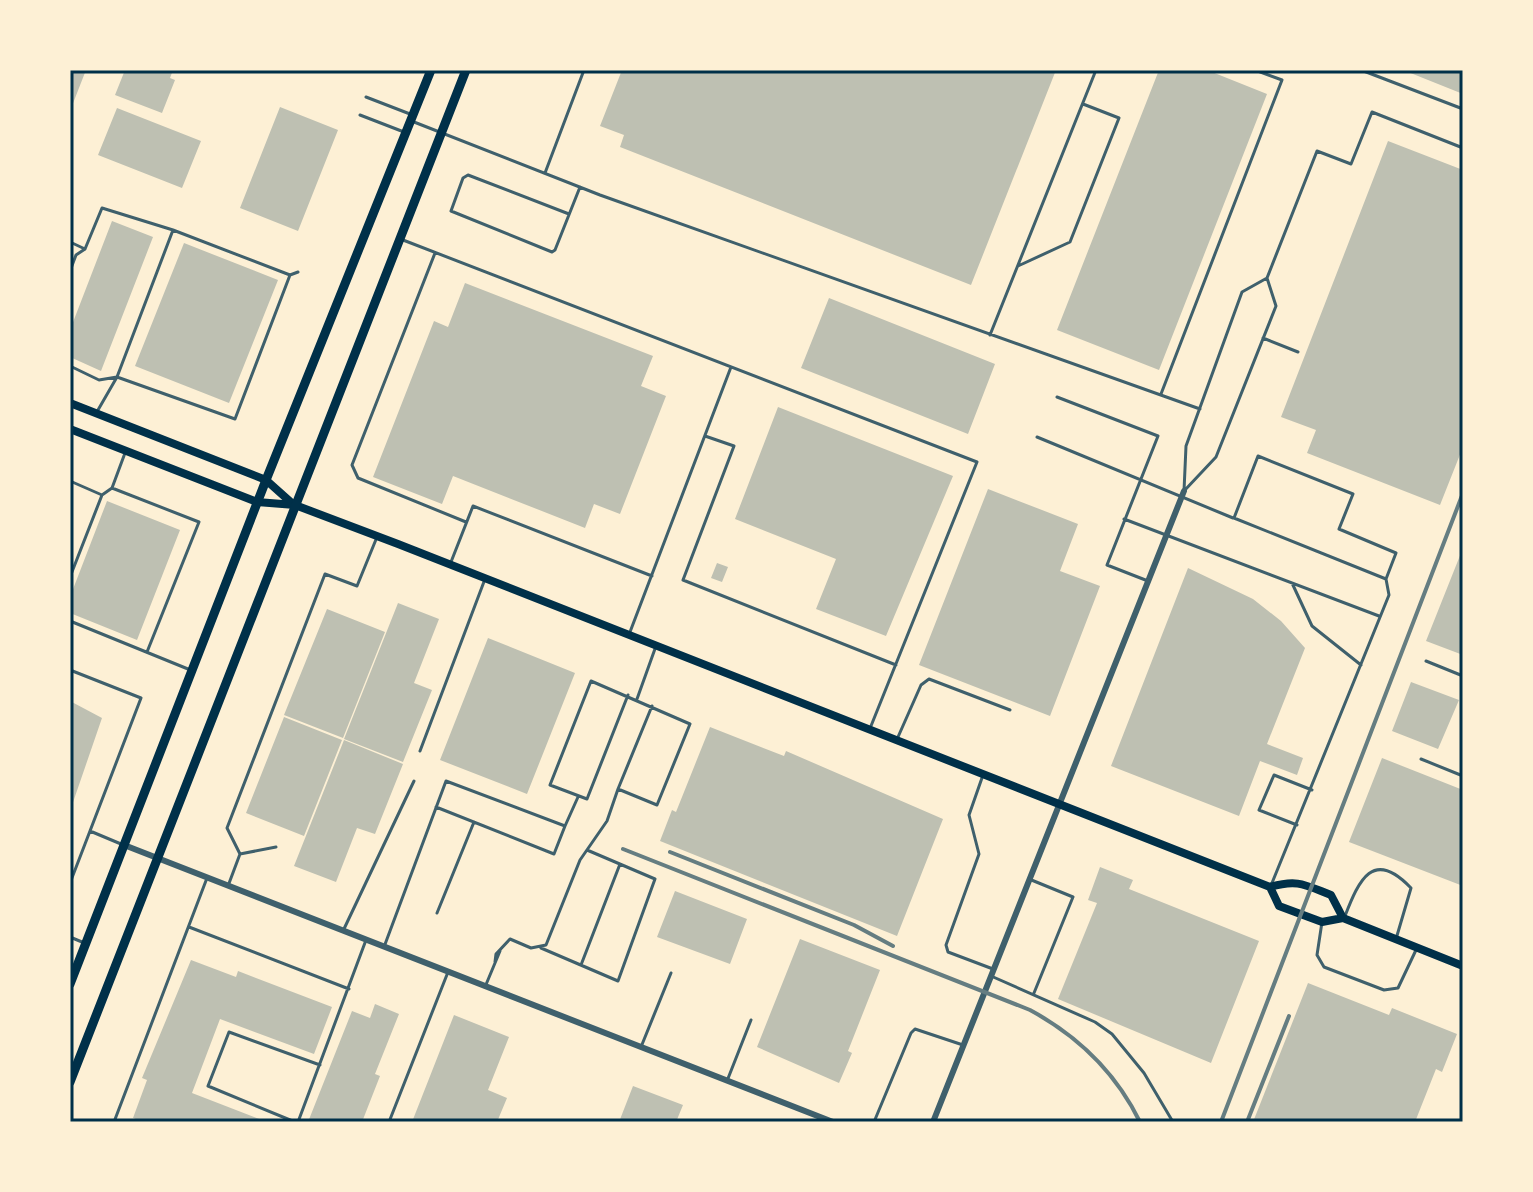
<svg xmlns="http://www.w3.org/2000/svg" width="1533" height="1192" viewBox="0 0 1533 1192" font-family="Ubuntu,sans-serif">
	<rect width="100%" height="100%" fill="#fdf0d5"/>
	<!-- building -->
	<path fill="#bec0b2" d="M70,70H86L70,111Z
		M125,70H173L170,78L175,80L162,113L115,95Z
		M622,70H1056L971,285L620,147L624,135L600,126Z
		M1159,70H1207L1267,94L1159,370L1057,330Z
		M1403,70H1463V94Z
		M280,107L338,130L298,231L240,208Z
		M117,108L201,141L182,188L98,155Z
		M1388,141L1463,170V447L1440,505L1307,453L1316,430L1281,417Z
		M112,221L153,237L101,371L70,357V330Z
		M184,243L278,280L229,403L135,366Z
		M465,283L653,356L641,386L666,396L620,514L594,504L585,528L453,476L442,504L373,477L434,321L448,327Z
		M829,298L995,364L968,434L801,368Z
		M778,407L953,476L886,636L816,609L836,559L735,519Z
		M988,489L1078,524L1060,571L1100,586L1050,716L919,665Z
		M107,501L180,530L137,640L70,613V597Z
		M1463,548V655L1426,641Z
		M717,563L728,567L722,582L711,578Z
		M1188,568L1253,599L1281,621L1305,648L1267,744L1303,758L1297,775L1260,761L1239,816L1111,766Z
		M398,603L439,619L414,683L432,690L403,762L344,739Z
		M327,609L385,632L343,738L284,715Z
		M488,638L575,673L527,794L440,760Z
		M1411,682L1459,700L1438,749L1392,731Z
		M70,701L102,718L70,811Z
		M284,717L342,740L304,836L246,813Z
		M710,727L784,756L786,751L943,819L897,936L660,841L672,810L676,812Z
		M344,740L403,764L375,834L357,828L336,882L294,866Z
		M1382,758L1463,790V886L1349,842Z
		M1100,867L1133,880L1129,889L1259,941L1211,1063L1058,999L1097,903L1088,900Z
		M675,891L747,919L730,964L657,937Z
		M800,939L880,970L848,1051L852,1053L839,1083L757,1047Z
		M191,960L236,977L238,971L332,1007L314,1054L220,1019L192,1093L267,1122H143L133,1118L147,1080L142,1078Z
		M1308,983L1389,1015L1392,1008L1457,1034L1442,1072L1436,1069L1415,1122H1253Z
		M375,1004L399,1014L375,1074L380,1076L362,1122H308L352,1011L370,1018Z
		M454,1015L509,1037L488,1090L507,1098L497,1122H412Z
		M633,1086L683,1105L676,1122H619Z"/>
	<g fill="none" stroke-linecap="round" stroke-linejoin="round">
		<!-- service -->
		<path stroke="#3f606c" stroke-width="3" d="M1361,70L1463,109
			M366,97L410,114
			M360,115L404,132
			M414,122L600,195L1200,409
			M545,173L584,70
			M569,214L468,175L463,178L451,211L552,252L555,250L580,187
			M403,240L977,462L871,726
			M70,242L85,249
			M435,253L352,465L358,478L466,522
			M1018,266L1070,242L1119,118L1083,104
			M70,271L76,255L85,249L102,208L173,230
			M1267,278L1276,306L1216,457L1184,491L1186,446L1242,292Z
			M1267,278L1317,151L1351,164L1372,112L1463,148
			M990,335L1096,70
			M1263,338L1298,352
			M70,366L99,380L117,377L173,230L290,275
			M1161,394L1282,80L1255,70
			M1057,397L1158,436L1107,565L1148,581
			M98,410L117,377L235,419L290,275L298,272
			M705,436L734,446L683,580L896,665
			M1037,437L1233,518
			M70,481L102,495L112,488L125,453
			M112,488L199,522L147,652
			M1124,519L1379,616
			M451,562L473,506L652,576
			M70,577L102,495
			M1292,583L1312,626L1361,665
			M70,621L188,669
			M630,632L731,367
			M1426,661L1463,676
			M70,670L141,698L90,831L121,844
			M628,695L587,799L550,785L591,681L690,724L657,805L618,789L652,706
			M637,699L656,646
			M898,737L921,685L929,679L1010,710
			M420,751L485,579
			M1421,759L1463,776
			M983,775L969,815L979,854L946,945L948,952L993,969
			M1297,825L1259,810L1274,775L1312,790
			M565,826L578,797
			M240,854L276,847
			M1029,879L1073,897L1034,993
			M70,883L90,831
			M1272,883L1389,595L1386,579L1396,553L1339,529L1353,494L1258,456L1234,518L1386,579
			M228,886L240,854L227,828L325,574L357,586L377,537
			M437,913L474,822
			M1345,916C1359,880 1373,848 1411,888L1396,939
			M1322,922L1317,955L1324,967L1384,990L1398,988L1416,950
			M189,927L349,989
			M343,931L414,781
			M70,937L82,942
			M384,947L446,781L565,826L554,854L436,807
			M541,948L618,981L655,879L587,850
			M495,962L496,954L510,939L531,948L546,945L580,860L607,821L618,789
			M581,965L620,864
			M991,976L1095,1022L1112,1034L1144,1073L1173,1122
			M485,987L500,951
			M641,1047L671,973
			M727,1081L751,1020
			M114,1122L207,878
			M295,1122L208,1086L229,1032L320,1065
			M298,1122L366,940
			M389,1122L448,972
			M874,1122L911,1033L915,1029L963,1045"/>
		<!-- minor -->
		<path stroke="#3f606c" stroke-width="6" d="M124,845L833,1122
			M933,1122L1184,491"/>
		<!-- secondary -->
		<path stroke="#003049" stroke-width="8" d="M70,403L266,480L294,505
			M70,429L257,502L295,505L398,544L1270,887C1298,879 1305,885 1331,895L1343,918
			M1270,887L1279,906L1322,922L1343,918L1463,966"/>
		<!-- primary -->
		<path stroke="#003049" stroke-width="9" d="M70,984L266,480L431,70
			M70,1082L466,70"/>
		<!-- rail -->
		<path stroke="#657d81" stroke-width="4" d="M623,849L1030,1010C1078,1036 1116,1073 1140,1122
			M670,852L854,925L893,946
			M1221,1122L1463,493
			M1247,1122L1289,1016"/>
	</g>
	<!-- border -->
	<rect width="1533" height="1192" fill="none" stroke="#fdf0d5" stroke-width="144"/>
	<rect x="72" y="72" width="1389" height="1048" fill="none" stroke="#003049" stroke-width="3"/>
</svg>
